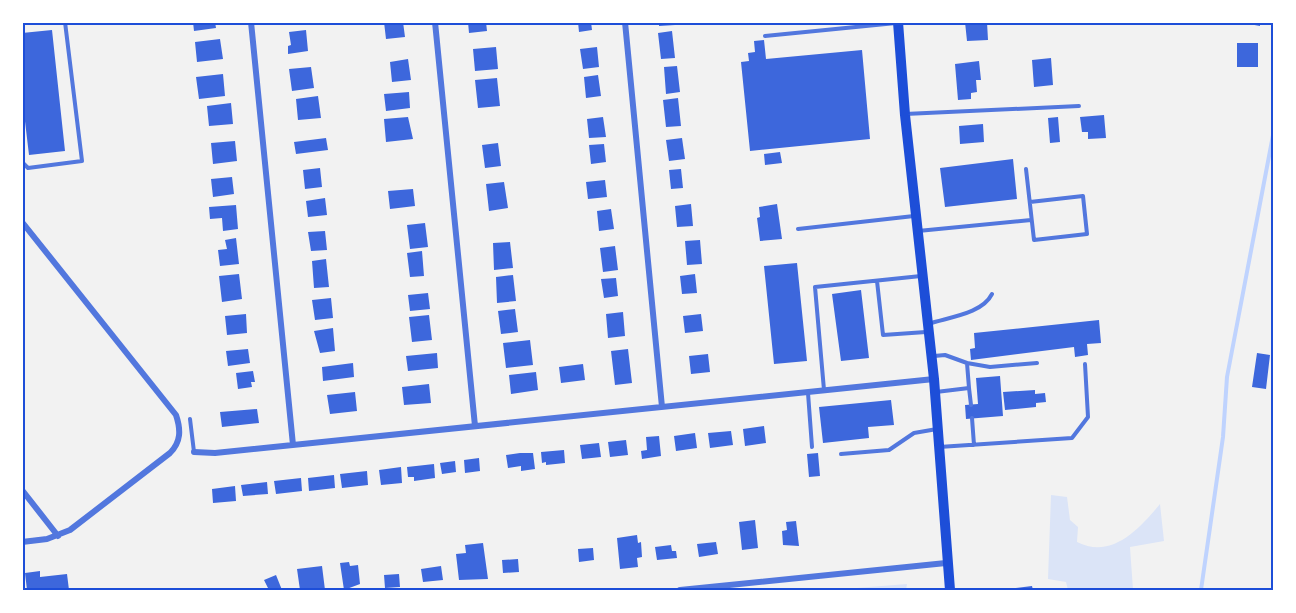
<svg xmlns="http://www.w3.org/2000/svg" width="1296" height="613" viewBox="0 0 1296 613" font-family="'Titillium Web',sans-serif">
	<rect width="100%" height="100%" fill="#f2f2f2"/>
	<!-- green -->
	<path fill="#dbe4f7" d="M1051,495L1067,497L1070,520L1078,527L1077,542C1112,560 1140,528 1160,504L1164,541L1130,547L1133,590H1068L1066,582L1048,579Z
		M907,584L906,590H831Z"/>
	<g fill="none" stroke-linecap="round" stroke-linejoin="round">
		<!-- stream -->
		<path stroke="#bfd3fe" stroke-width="4" d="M1201,590L1223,437L1227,377L1274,130"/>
	</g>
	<!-- building -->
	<path fill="#3d67dc" d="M193,22H215L216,28L194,31Z
		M384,22H403L405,37L386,39Z
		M468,22H486L487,31L469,33Z
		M578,22H591L592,30L579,32Z
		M659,22H674L675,25L659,26Z
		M965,22H987L988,40L967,41Z
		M1238,22H1260V26Z
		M52,30L65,151L29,155L22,96V33Z
		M306,30L308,51L288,54V46L291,45L289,32Z
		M672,31L675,58L661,59L658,33Z
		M220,39L223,59L197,62L195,42Z
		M764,40L766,59L862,50L870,139L750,151L741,62L749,61L748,53L755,52L754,41Z
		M1237,43H1258V67H1237Z
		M496,47L498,69L475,71L473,49Z
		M597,47L599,67L583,69L580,49Z
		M1051,58L1053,85L1034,87L1032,60Z
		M408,59L411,80L392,82L390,62Z
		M979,61L981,80H976L977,92L971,93V99L958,100L955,64Z
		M677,66L680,92L666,94L664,67Z
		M311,67L314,88L292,91L289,69Z
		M223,74L225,96L199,99L196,77Z
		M598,75L601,96L586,98L584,77Z
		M497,78L500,106L478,108L475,80Z
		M409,92L410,108L386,111L384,94Z
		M318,96L321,118L298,120L296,99Z
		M678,98L681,126L666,127L663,100Z
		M231,103L233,124L209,126L207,106Z
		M1104,115L1106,138L1088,139V132H1082L1080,117Z
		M408,117L413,139L386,142L384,119Z
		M603,117L606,137L589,138L587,119Z
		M1058,117L1060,142L1050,143L1048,118Z
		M983,124L984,142L960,144L959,126Z
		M326,138L328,150L296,154L294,142Z
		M682,138L685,159L669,161L666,140Z
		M235,141L237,161L213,164L211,143Z
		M498,143L501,166L485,168L482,145Z
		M604,144L606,162L591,164L589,145Z
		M780,152L782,163L765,165L764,154Z
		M1013,159L1017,199L945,207L940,168Z
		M320,168L322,187L305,189L303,170Z
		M681,169L683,188L671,189L669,170Z
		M232,177L234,194L213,197L211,179Z
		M605,180L607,197L588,199L586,182Z
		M504,182L508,208L489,211L486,184Z
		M413,189L415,206L390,209L388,191Z
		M325,198L327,215L308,217L306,201Z
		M691,204L693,226L677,227L675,206Z
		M777,204L782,239L760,241L757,218L760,217L759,207Z
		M236,205L238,229L223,231L222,218L210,219L209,207Z
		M611,209L614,229L599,231L597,211Z
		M425,223L428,247L410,249L407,225Z
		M325,231L327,250L311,251L308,232Z
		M236,238L239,264L220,266L218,250L227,249L225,240Z
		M700,240L702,264L687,265L685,241Z
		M510,242L513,268L494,270L493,243Z
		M615,246L618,270L603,272L600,248Z
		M422,251L424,276L410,277L407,253Z
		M326,259L329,287L314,288L312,261Z
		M797,263L807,361L774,364L764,266Z
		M239,274L242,299L222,302L219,276Z
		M695,274L697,293L682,294L680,276Z
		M513,275L516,301L497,303L496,277Z
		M616,278L618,296L604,298L601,279Z
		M861,290L869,358L841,361L832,294Z
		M428,293L430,309L410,311L408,295Z
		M331,298L333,318L315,320L312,300Z
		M515,309L518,332L501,334L498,311Z
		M623,312L625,336L608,338L606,314Z
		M246,314L247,333L227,335L225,316Z
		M701,314L703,331L685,333L683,316Z
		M429,315L432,340L412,342L409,317Z
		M1099,320L1101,343L1087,344L1088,355L1075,357L1074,347L971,360L970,349L975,348L974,333Z
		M333,328L335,351L320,353L314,331Z
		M530,340L533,365L506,368L503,343Z
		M248,349L250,363L228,366L226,351Z
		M628,349L632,383L615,385L611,351Z
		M437,353L438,368L408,371L406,356Z
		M1257,353L1270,355L1266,389L1252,387Z
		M708,354L710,372L691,374L689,356Z
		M353,363L354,377L323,381L322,367Z
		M583,364L585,380L561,383L559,367Z
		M253,371L255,382H251L252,387L238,389L236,373Z
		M536,372L538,390L511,394L509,375Z
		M1000,376L1003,416L966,419L965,405L978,404L976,378Z
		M429,384L431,403L404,405L402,387Z
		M1035,390V394L1045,393L1046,402L1036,403V407L1005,410L1003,392Z
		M355,392L357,411L330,414L327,395Z
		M891,400L894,425L868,427L869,438L823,443L819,407Z
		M257,409L259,423L222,427L220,412Z
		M764,426L766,443L745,446L743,429Z
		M731,431L733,445L710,448L708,433Z
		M695,433L697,448L676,451L674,436Z
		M659,436L661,456L642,459L641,451L647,450L646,437Z
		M626,440L628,455L610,457L608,442Z
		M599,443L601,457L582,459L580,445Z
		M564,450L565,463L546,465V462L542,463L541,452Z
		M520,453H533L535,469L521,471V466L508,468L506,455Z
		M818,453L820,476L809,477L807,454Z
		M479,458L480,471L465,473L464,460Z
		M455,461L456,472L442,474L440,463Z
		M434,464L435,478L414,481V477H408L407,467Z
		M401,467L402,483L381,485L379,470Z
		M367,471L368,485L342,488L340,474Z
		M334,475L335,488L309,491L308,478Z
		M301,478L302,491L276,494L274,481Z
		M267,482L268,494L243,496L241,485Z
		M235,486L236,501L213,503L212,489Z
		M755,520L758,548L742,550L739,522Z
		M796,521L799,546L783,545L782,531L787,530L786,522Z
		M637,535L638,543L641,542L642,557L637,558L638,567L620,569L617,538Z
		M716,542L718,554L699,557L697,544Z
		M483,543L488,579L459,580L456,554L466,553L465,545Z
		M671,545L672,551H676L677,558L657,560L655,547Z
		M593,548L594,560L579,562L578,549Z
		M518,559L519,572L503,573L502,560Z
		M349,562L350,566L358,565L360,584L344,590L340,563Z
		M322,566L325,590H300L297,569Z
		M441,566L443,580L423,582L421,569Z
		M40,571V577L67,574L69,590H27L25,573Z
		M399,574L400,587L385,588L384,575Z
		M276,575L282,590H269L264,580Z
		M1032,586L1033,590H1008L1007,589Z"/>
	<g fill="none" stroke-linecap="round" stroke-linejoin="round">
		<!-- service -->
		<path stroke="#5277de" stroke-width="4" d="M765,36L896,23
			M905,114L1079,106
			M22,162L28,168L82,161L65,22
			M1026,169L1034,240L1087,234L1083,196L1030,202
			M798,229L914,216
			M918,231L1031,220
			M877,281L883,335L926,332
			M928,324C949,317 982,314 992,294
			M934,356L945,355L967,363L969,388
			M967,363L990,367L1037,363
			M824,390L815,287L921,276
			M936,392L969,388L971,405
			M808,393L812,447
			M972,418L974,445
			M190,419L194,452
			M939,447L1072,438L1088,417L1085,364
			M841,454L889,450L914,433L937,429"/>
		<!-- minor -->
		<path stroke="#5277de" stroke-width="6" d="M251,22L293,445
			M435,22L475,426
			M625,22L662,407
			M22,222L176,415C181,430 181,442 170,453L70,530L47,539L22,542
			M194,452L215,453L934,379
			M22,490L58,536
			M680,590L946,563"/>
		<!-- secondary -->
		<path stroke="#1d4ed8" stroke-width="10" d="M898,22L905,115L934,379L950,590"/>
	</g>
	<!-- border -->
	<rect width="1296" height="613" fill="none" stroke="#ffffff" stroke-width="48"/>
	<rect x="24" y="24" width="1248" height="565" fill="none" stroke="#1d4ed8" stroke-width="2"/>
</svg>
